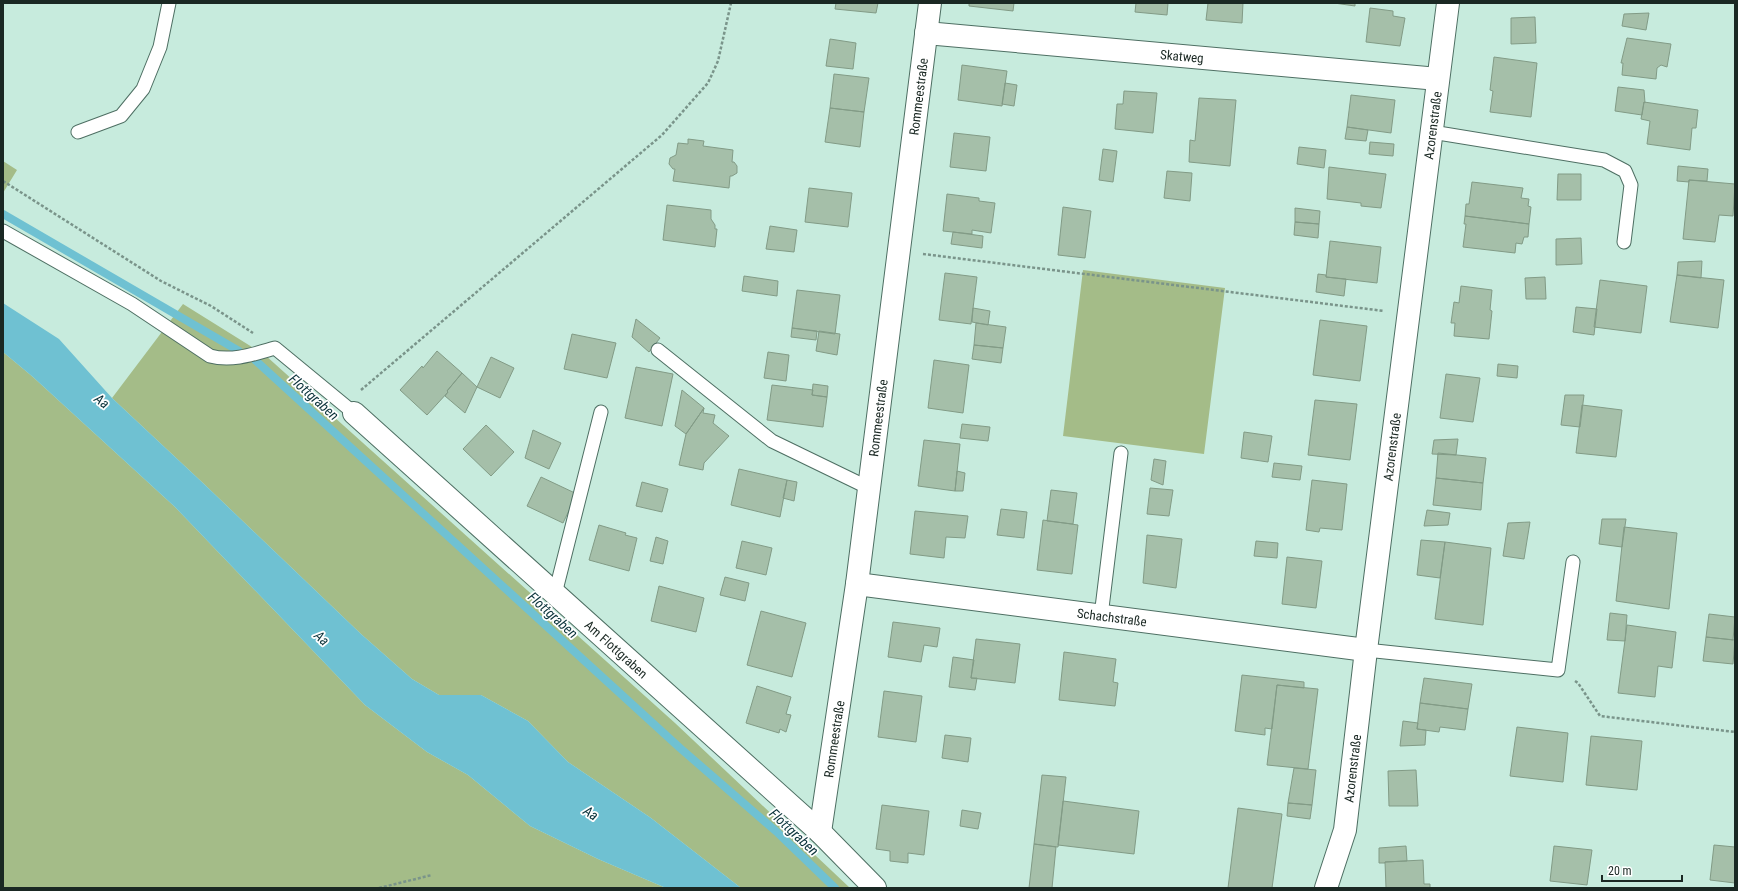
<svg xmlns="http://www.w3.org/2000/svg" width="1738" height="891" viewBox="0 0 1738 891" font-family="'Roboto Condensed',sans-serif">
	<rect width="100%" height="100%" fill="#c7ebdd"/>
	<!-- green -->
	<path fill="#a4bc88" d="M3,161L17,170L3,193Z
		M1083,270L1225,288L1204,454L1063,436Z
		M183,304L265,355L675,723L850,888H741L651,818L568,762L528,721L481,695H439L412,679L361,634L204,484L112,398Z
		M3,352L33,377L175,507L365,705L427,752L468,775L530,826L598,859L666,888H3Z"/>
	<!-- water -->
	<path fill="#6fc1d2" d="M3,303L59,339L112,398L204,484L361,634L412,679L439,695H481L528,721L568,762L651,818L741,888H666L598,859L530,826L468,775L427,752L365,705L175,507L33,377L3,352Z"/>
	<g fill="none" stroke-linecap="round" stroke-linejoin="round">
		<!-- stream -->
		<path stroke="#6fc1d2" stroke-width="8" d="M3,214L239,351
			M255,360L680,748L778,833L835,888"/>
	</g>
	<!-- building -->
	<path fill="#a5bfa9" stroke="#829b86" d="M836,3H878L876,13L835,9Z
		M969,3H1014L1013,11L969,6Z
		M1136,3H1168L1167,15L1135,12Z
		M1208,3H1243L1242,23L1206,20Z
		M1334,3H1355V6Z
		M1370,8L1393,11V16L1405,18L1400,46L1366,42Z
		M1649,13L1646,30L1622,26L1624,14Z
		M1535,17L1536,43L1511,44V18Z
		M1627,38L1671,44L1667,67L1661,65L1657,68L1656,79L1622,75L1623,63H1621Z
		M830,39L856,43L853,69L826,66Z
		M1494,57L1537,63L1531,117L1490,112L1493,91L1490,90Z
		M962,65L1007,71L1002,106L958,100Z
		M834,74L869,78L864,112L830,108Z
		M1005,83L1017,85L1014,106L1002,104Z
		M1618,87L1644,90L1645,103L1644,102L1642,115L1615,111Z
		M1124,91L1157,93L1153,133L1115,129L1117,104H1123Z
		M1351,95L1395,100L1391,133L1347,127Z
		M1199,98L1236,100L1230,166L1189,162L1190,140L1195,141Z
		M1644,102L1698,110L1696,128H1692L1690,150L1647,144L1650,121L1641,119Z
		M830,108L864,112L860,147L825,142Z
		M1347,127L1368,130L1366,141L1345,139Z
		M954,133L990,137L986,171L950,167Z
		M688,139L704,141L703,146L733,150L732,162H734L737,166V173L732,176H730L729,188L673,181L675,169H673L669,164L670,158L676,155L678,143L688,144Z
		M1370,142L1394,144L1393,156L1369,154Z
		M1299,147L1326,150L1324,168L1297,164Z
		M1103,149L1117,151L1113,182L1099,180Z
		M1678,166L1708,169L1707,181L1689,180V182L1677,181Z
		M1329,167L1386,174L1381,208L1361,206V203L1327,199Z
		M1167,171L1192,173L1190,201L1164,198Z
		M1558,174H1581V200H1557Z
		M1689,180L1735,184L1733,216L1719,215L1715,242L1683,239Z
		M1472,182L1523,188L1521,198L1529,199L1528,206L1531,207L1529,224L1465,216L1466,204H1469Z
		M809,188L852,193L848,227L805,222Z
		M947,194L979,198V201L995,203L991,233L972,230V234L943,231Z
		M667,205L711,210V219L715,225V229H717L715,247L663,240Z
		M1063,207L1091,211L1085,258L1058,255Z
		M1295,208L1320,211L1319,224L1295,222Z
		M1465,216L1529,224L1528,237H1524L1522,244L1516,243L1515,253L1463,247L1466,224H1464Z
		M1295,222L1319,224L1318,238L1294,235Z
		M770,226L797,230L794,252L766,249Z
		M953,232L983,236L982,248L951,244Z
		M1581,238L1582,264L1556,265V239Z
		M1330,241L1381,247L1377,283L1326,277Z
		M1702,261L1701,278L1677,275L1678,262Z
		M945,273L977,277L971,324L939,320Z
		M1318,274L1326,275V277L1346,279L1344,296L1316,292Z
		M1677,275L1724,280L1718,328L1670,322Z
		M744,276L778,281L777,296L742,291Z
		M1545,277L1546,299H1526L1525,278Z
		M1600,280L1647,286L1641,333L1594,327Z
		M1461,286L1492,290L1490,310L1492,311L1489,339L1454,336L1455,323H1451L1454,302L1459,303Z
		M797,290L840,295L835,334L792,328Z
		M1576,307L1597,309L1594,335L1573,332Z
		M973,308L990,311L988,325L972,322Z
		M636,319L660,338L649,352L632,337Z
		M1320,320L1367,326L1360,381L1313,375Z
		M976,323L1006,327L1003,348L974,345Z
		M792,328L817,331L816,340L791,337Z
		M819,331L840,334L837,355L816,351Z
		M572,334L616,343L607,378L564,369Z
		M974,345L1003,348L1001,363L972,359Z
		M437,351L462,373L447,391L448,392L427,415L400,390L422,366L423,368Z
		M768,352L789,355L786,381L764,378Z
		M491,357L514,368L500,398L477,387Z
		M934,360L969,365L963,413L928,408Z
		M1498,364L1518,366L1517,378L1497,376Z
		M636,367L673,374L662,426L625,418Z
		M462,373L477,387L465,413L445,396L448,392L447,391Z
		M1446,374L1480,378L1473,422L1440,418Z
		M813,384L828,386L827,397L812,395Z
		M772,385L813,390L812,395L827,397L823,427L767,420Z
		M682,390L704,408L686,434L675,426Z
		M1565,395H1584L1580,427L1561,425Z
		M1315,400L1357,404L1350,460L1308,455Z
		M1582,405L1622,410L1616,457L1576,453Z
		M704,408L703,413L715,415L713,423L729,436L704,463L703,470L679,465L686,434Z
		M962,424L990,427L988,441L960,438Z
		M486,425L514,452L491,476L463,449Z
		M533,430L561,443L549,469L525,458Z
		M1244,432L1272,436L1268,462L1241,458Z
		M1458,439L1456,455L1432,454L1434,440Z
		M924,440L960,444L955,491L918,486Z
		M1438,453L1486,458L1483,483L1436,478Z
		M1154,459L1166,461L1163,485L1151,480Z
		M1274,463L1302,466L1300,480L1272,477Z
		M739,469L787,480L780,517L731,505Z
		M957,471L965,473L963,491H955Z
		M541,477L577,494L563,523L527,506Z
		M1436,478L1483,483L1481,510L1433,505Z
		M787,480L797,482L794,501L783,498Z
		M1312,480L1347,484L1342,530L1320,528L1319,532L1306,530Z
		M642,482L668,489L662,512L636,506Z
		M1150,488L1173,490L1169,516L1147,514Z
		M1051,490L1077,493L1073,524L1047,521Z
		M1001,509L1027,512L1024,538L997,535Z
		M1427,510L1450,513L1448,525L1424,526Z
		M915,511L968,516L965,538L946,537L944,558L910,554Z
		M1602,519H1626L1622,547L1599,544Z
		M1043,520L1078,525L1072,574L1037,570Z
		M1530,522L1524,559L1503,556L1508,523Z
		M599,525L626,533L625,535L637,538L629,571L589,560Z
		M1624,527L1677,533L1669,609L1616,601Z
		M1147,535L1182,539L1176,588L1143,583Z
		M656,537L668,541L663,564L650,561Z
		M1421,540L1445,542L1440,578L1417,575Z
		M742,541L772,548L766,575L736,568Z
		M1256,541L1278,543L1277,558L1254,556Z
		M1445,542L1491,548L1483,625L1435,619Z
		M1287,557L1322,561L1316,608L1282,604Z
		M725,577L749,583L745,601L720,595Z
		M659,586L704,598L696,632L651,621Z
		M761,611L806,623L792,677L747,665Z
		M1610,613L1627,615L1625,641L1607,640Z
		M1709,614L1735,617L1733,640L1706,637Z
		M893,622L940,628L937,647L924,645L921,662L888,657Z
		M1627,625L1676,632L1672,668L1658,666L1655,697L1618,693Z
		M1706,637L1735,640L1733,664L1703,661Z
		M976,639L1020,644L1015,683L971,678Z
		M1064,652L1116,659L1113,682L1118,683L1115,706L1059,700Z
		M953,657L974,660L971,678H977L975,690L949,687Z
		M1242,675L1304,682V688L1277,685L1272,729L1265,728V735L1235,731Z
		M1424,678L1472,684L1468,709L1420,703Z
		M1277,685L1318,689L1308,769L1267,765Z
		M757,686L791,697L786,714L791,715L786,732L780,729L779,733L746,723Z
		M884,691L922,696L916,742L878,737Z
		M1420,703L1468,709L1465,730L1440,727L1439,732L1417,729Z
		M1403,721L1418,723L1417,729L1426,730L1425,745L1400,746Z
		M1517,727L1568,733L1563,782L1510,776Z
		M945,735L971,738L968,762L942,758Z
		M1591,736L1642,741L1637,790L1586,785Z
		M1294,768L1316,770L1312,805L1288,803Z
		M1416,770L1418,806H1389L1388,771Z
		M1042,775L1066,777L1058,847L1034,844Z
		M1063,801L1139,811L1134,854L1058,845Z
		M1288,803L1312,805L1310,819L1287,816Z
		M882,805L929,811L924,855L908,853V863L890,861V851L876,849Z
		M1238,808L1282,814L1272,888H1228Z
		M962,810L981,813L978,829L960,826Z
		M1034,844L1056,847L1052,888H1029Z
		M1714,845L1735,847V883L1710,880Z
		M1406,846L1407,861L1385,862V863H1379V848Z
		M1554,846L1592,850L1587,885L1550,881Z
		M1423,860L1424,884H1430V888H1386L1385,862Z"/>
	<g fill="none" stroke-linecap="round" stroke-linejoin="round">
		<!-- lane casing -->
		<g stroke="#4e6f63" stroke-width="15">
			<path id="lane" d="M78,132L121,116L143,89L160,47L169,3
				M1432,132L1604,160L1625,171L1631,185L1624,242
				M3,231L132,304L210,356C232,362 254,354 275,348L354,413
				M658,350L772,441L869,488
				M555,594L601,412
				M1101,616L1121,453
				M1366,650L1558,670L1573,562"/>
		</g>
		<!-- street casing -->
		<g stroke="#4e6f63" stroke-width="24">
			<g id="street">
				<path id="s1" d="M926,33L1438,79"/>
				<path id="s2" d="M354,413L820,832L875,888"/>
				<path id="s3" d="M857,584L1366,650"/>
				<path id="s4" d="M820,832L857,584L930,3"/>
				<path id="s5" d="M1326,888L1345,830L1366,650L1448,3"/>
			</g>
		</g>
		<!-- path -->
		<path stroke="#7a948a" stroke-width="2.5" stroke-dasharray="3 2" stroke-linecap="butt" d="M3,181L161,281L211,306L253,333
			M923,254L1384,311
			M361,390L662,135L708,83L718,61L731,3
			M1575,681L1578,683L1600,716L1735,732
			M379,888L432,875"/>
		<!-- lane -->
		<use href="#lane" stroke="#fff" stroke-width="13"/>
		<!-- street -->
		<use href="#street" stroke="#fff" stroke-width="22"/>
	</g>
	<g text-anchor="middle" stroke-width="3.5" stroke-linejoin="round" paint-order="stroke">
		<!-- street labels -->
		<g font-size="13" fill="#1a2823" stroke="#fff">
			<text dy="5" stroke="none"><textPath href="#s1" startOffset="257">Skatweg</textPath></text>
			<text dy="5" stroke="none"><textPath href="#s4" startOffset="742">Rommeestraße</textPath></text>
			<text dy="5" stroke="none"><textPath href="#s5" startOffset="771">Azorenstraße</textPath></text>
			<text dy="5" stroke="none"><textPath href="#s4" startOffset="418">Rommeestraße</textPath></text>
			<text dy="5" stroke="none"><textPath href="#s5" startOffset="447">Azorenstraße</textPath></text>
			<text dy="5" stroke="none"><textPath href="#s3" startOffset="257">Schachstraße</textPath></text>
			<text dy="5" stroke="none"><textPath href="#s2" startOffset="353">Am Flottgraben</textPath></text>
			<text dy="5" stroke="none"><textPath href="#s4" startOffset="94">Rommeestraße</textPath></text>
			<text dy="5" stroke="none"><textPath href="#s5" startOffset="123">Azorenstraße</textPath></text>
		</g>
		<!-- water labels -->
		<g font-size="14" font-style="italic" fill="#09323a" stroke="#fff">
			<text transform="translate(314 397) rotate(42)" y="5">Flottgraben</text>
			<text transform="translate(102 401) rotate(38)" y="5">Aa</text>
			<text transform="translate(553 615) rotate(42)" y="5">Flottgraben</text>
			<text transform="translate(322 638) rotate(43)" y="5">Aa</text>
			<text transform="translate(591 813) rotate(33)" y="5">Aa</text>
			<text transform="translate(794 832) rotate(43)" y="5">Flottgraben</text>
		</g>
	</g>
	<!-- border -->
	<rect width="1738" height="891" fill="none" stroke="#1a2823" stroke-width="8"/>
	<!-- scale -->
	<path d="M1602 875v6h80v-6" fill="none" stroke="#1a2823" stroke-width="2"/>
	<text x="1608" y="875" font-size="12" fill="#1a2823" stroke="#ffffff" stroke-width="3" paint-order="stroke">20 m</text>
</svg>
